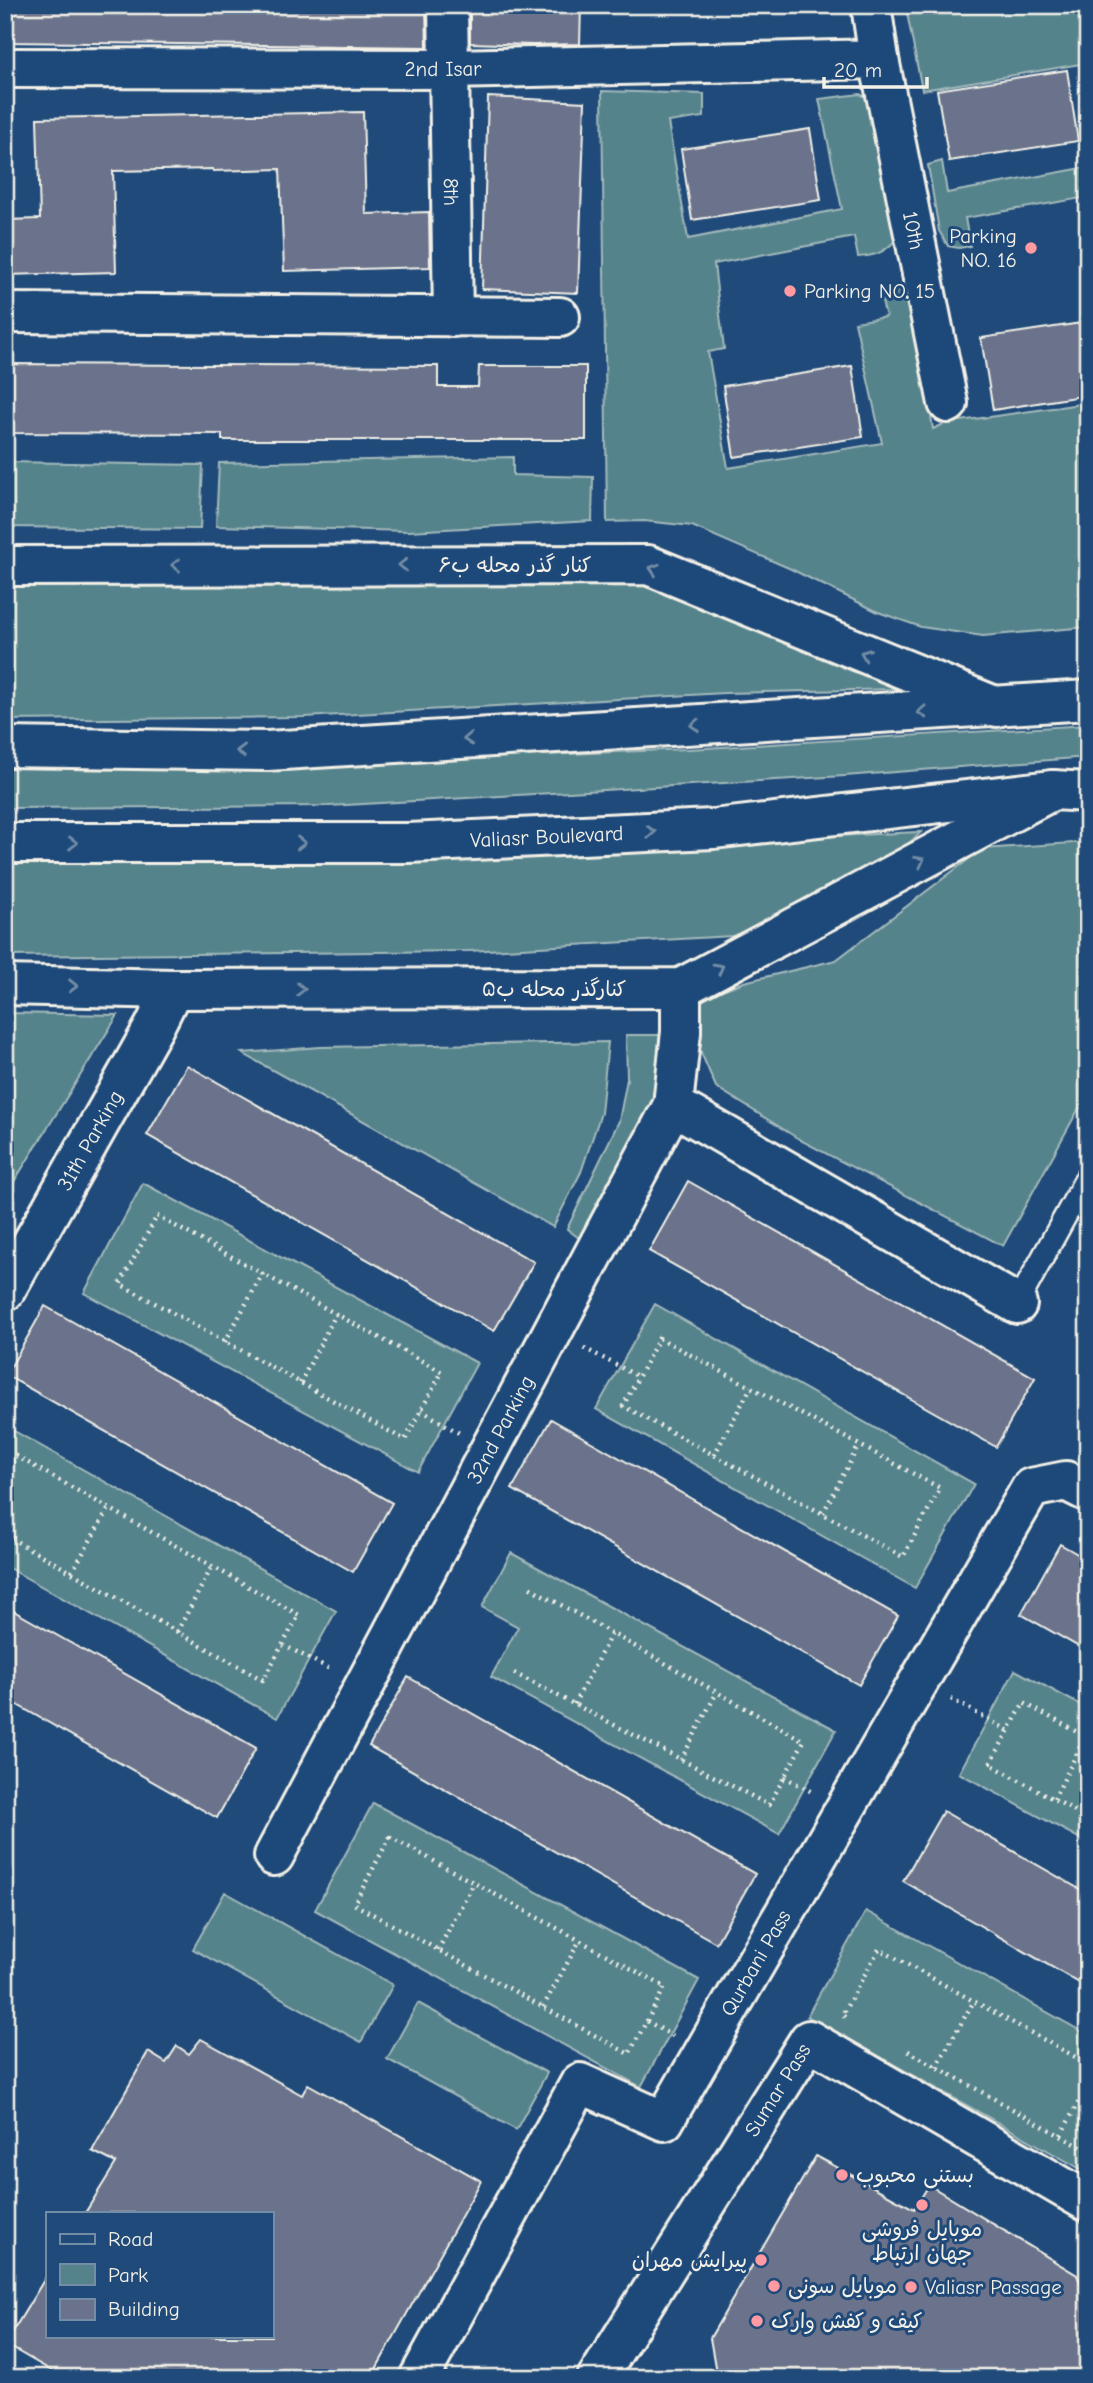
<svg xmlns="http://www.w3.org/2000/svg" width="1093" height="2383" viewBox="0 0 1093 2383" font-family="'Comic Neue','Playpen Sans Arabic',sans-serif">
	<rect width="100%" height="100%" fill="#1f4a7a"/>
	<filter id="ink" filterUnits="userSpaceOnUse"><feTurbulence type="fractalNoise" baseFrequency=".0143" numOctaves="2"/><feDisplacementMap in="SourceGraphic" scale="14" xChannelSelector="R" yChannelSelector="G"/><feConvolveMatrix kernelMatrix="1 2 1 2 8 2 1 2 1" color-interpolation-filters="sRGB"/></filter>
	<g filter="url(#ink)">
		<!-- green -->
		<path fill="#54838c" stroke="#a4baba" stroke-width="2" d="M921,5H1088V99L1081,64L922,90L906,8Z
			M602,91L704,94V117L668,122L688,239L842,209L819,99L860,94L873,101L900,235C887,251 878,256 858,257L854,237L714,264L724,349L708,352L728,468L882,443L855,322L886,317L880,294L894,288L905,294L914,306L933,429L946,423L1088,403V627L983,636L921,627L878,612L791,569L692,526L644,521L607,522Z
			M942,161L947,193L1088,167V197L965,218L970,246L959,248L948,246L939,231L928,165Z
			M513,457V475L593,477L592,521L409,531L216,526L219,463Z
			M5,462L203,465L200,529L5,527Z
			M653,577L882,675L895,689L725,693L305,717L5,720V581Z
			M1088,725V757L845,776L329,806L5,808V768H223L689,749Z
			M921,832L880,870L750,935L469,951L5,956V861L261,863Z
			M1088,842V1092L1003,1246L802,1141L716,1087L695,1039L703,997L744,982L836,960L982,849Z
			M5,1013L118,1015L5,1196Z
			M626,1035H660L658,1078L649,1123L592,1248L567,1229L619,1121L627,1079Z
			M608,1042L601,1113L581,1172L553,1227L242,1053L320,1047Z
			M143,1183L477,1363L418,1472L84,1293Z
			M655,1304L974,1484L915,1588L596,1409Z
			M7,1427L336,1611L277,1718L5,1566Z
			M511,1553L836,1730L779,1834L491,1677L518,1627L482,1607Z
			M1015,1670L1088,1709V1843L959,1773Z
			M373,1803L699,1980L641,2087L315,1910Z
			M225,1892L393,1985L361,2042L193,1949Z
			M866,1911L1088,2035V2173L807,2016Z
			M418,2003L547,2073L516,2130L387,2059Z"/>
		<!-- building -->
		<path fill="#6a738b" stroke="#f4f1e8" stroke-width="2" d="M5,5H426L427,47L5,42Z
			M470,5H581L580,44L533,45L470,43Z
			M1067,70L1078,141L949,161L937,90Z
			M488,97L585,102L578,293L482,289Z
			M363,112L366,214L429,212L430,267L284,271L280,169L213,171V169L113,171L116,272L5,275V220L40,219L37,118Z
			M810,129L821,200L692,220L681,149Z
			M1088,322V395L993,410L981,338Z
			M5,364L438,366V387H478L479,366H586V440H222V434L5,433Z
			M852,366L863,437L734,457L723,386Z
			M187,1065L534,1262L494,1331L147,1135Z
			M688,1181L1035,1378L996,1447L649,1251Z
			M45,1306L392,1503L353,1572L6,1375Z
			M551,1419L898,1616L859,1685L512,1489Z
			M1060,1544L1088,1560V1652L1021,1614Z
			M5,1606L256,1748L217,1818L5,1698Z
			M408,1677L755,1874L716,1943L369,1746Z
			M943,1811L1088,1894V1988L903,1881Z
			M201,2039L302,2095L308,2084L481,2181L371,2378H64L5,2344V2336H10L47,2275V2336H271V2213H85L116,2163L92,2151L148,2052L166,2063L177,2046L189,2054Z
			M816,2156L914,2209L929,2185L1077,2275L1088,2300V2363L1081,2378H717L710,2338Z"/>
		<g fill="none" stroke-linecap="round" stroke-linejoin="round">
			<!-- service casing -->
			<g stroke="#f4f1e8" stroke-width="26">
				<path id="service" d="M1017,1304L1088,1175"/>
			</g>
			<!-- minor casing -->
			<g stroke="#f4f1e8" stroke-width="44">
				<g id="minor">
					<path id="s1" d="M448,5L453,317"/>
					<path id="s2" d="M879,59L948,403"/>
					<path d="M5,313L560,317"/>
					<path d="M673,1105L1017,1304"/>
					<path id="s3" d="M5,1291L154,1027L173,989"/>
					<path id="s4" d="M274,1856L673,1105L681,1032V988"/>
				</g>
			</g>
			<!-- tertiary casing -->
			<g stroke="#f4f1e8" stroke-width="44">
				<g id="tertiary">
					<path id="s5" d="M5,68L449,69L879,59L871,5"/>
					<path d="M5,566L648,565L997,707"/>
					<path d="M5,985L173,989L681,988L1053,790"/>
					<path id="s6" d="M419,2378L580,2083L664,2121L1031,1488L1066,1481L1088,1492"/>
					<path id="s7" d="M597,2378L809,2040L1088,2202"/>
				</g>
			</g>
			<!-- secondary casing -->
			<g stroke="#f4f1e8" stroke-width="44">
				<g id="secondary">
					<path d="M5,747L267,751L1088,700"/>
					<path id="s8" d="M5,843H408L713,829L1053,790L1088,792"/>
				</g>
			</g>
			<!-- path -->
			<path stroke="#f4f1e8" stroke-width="4.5" stroke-dasharray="2 5" stroke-linecap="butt" d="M157,1216L442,1372L405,1440L120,1284Z
				M659,1338L940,1488L903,1557L623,1406Z
				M225,1342L263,1273
				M584,1348L639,1377
				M300,1383L336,1314
				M421,1410L459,1433
				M714,1455L751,1387
				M5,1474L16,1456L299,1615L263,1680L5,1535
				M823,1513L859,1445
				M72,1572L109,1508
				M177,1632L212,1567
				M283,1645L332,1670
				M514,1673L769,1805L804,1741L529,1587
				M951,1699L1009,1731
				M574,1704L612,1633
				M1088,1738L1024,1703L990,1764L1088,1818
				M681,1760L717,1692
				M784,1777L814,1793
				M1054,1799L1085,1737
				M390,1837L665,1987L629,2054L354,1904Z
				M438,1950L474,1883
				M543,2007L580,1940
				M845,2017L842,2015L879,1949L1088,2064
				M647,2021L673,2036
				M908,2051L1088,2151
				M936,2067L974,2001
				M1061,2135L1088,2084"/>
			<!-- service -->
			<use href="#service" stroke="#1f4a7a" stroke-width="21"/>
			<!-- minor -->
			<use href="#minor" stroke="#1f4a7a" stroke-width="38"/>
			<!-- tertiary -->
			<use href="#tertiary" stroke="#1f4a7a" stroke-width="38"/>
			<!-- secondary -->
			<use href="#secondary" stroke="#1f4a7a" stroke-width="38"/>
		</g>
		<!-- one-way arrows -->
		<defs><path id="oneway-chevron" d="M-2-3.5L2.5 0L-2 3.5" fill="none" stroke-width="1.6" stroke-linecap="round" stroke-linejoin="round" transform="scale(1.75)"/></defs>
		<g stroke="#748da6">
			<use href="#oneway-chevron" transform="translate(176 565) rotate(180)"/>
			<use href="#oneway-chevron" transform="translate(403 565) rotate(180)"/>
			<use href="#oneway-chevron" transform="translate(654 569) rotate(-162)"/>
			<use href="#oneway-chevron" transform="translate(865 654) rotate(-158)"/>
			<use href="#oneway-chevron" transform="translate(922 712) rotate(177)"/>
			<use href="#oneway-chevron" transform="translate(695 725) rotate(177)"/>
			<use href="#oneway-chevron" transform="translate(468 739) rotate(177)"/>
			<use href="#oneway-chevron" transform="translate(241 751) rotate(-179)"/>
			<use href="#oneway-chevron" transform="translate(651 832) rotate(-3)"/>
			<use href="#oneway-chevron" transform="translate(73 843)"/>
			<use href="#oneway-chevron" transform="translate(301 843)"/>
			<use href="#oneway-chevron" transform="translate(920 861) rotate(-28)"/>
			<use href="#oneway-chevron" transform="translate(719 968) rotate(-28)"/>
			<use href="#oneway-chevron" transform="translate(73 986) rotate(1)"/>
			<use href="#oneway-chevron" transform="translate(301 989)"/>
		</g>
	</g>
	<!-- markers -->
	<g fill="#ff9aa2" stroke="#1f4a7a" stroke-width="2.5">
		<circle cx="1031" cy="248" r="7"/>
		<circle cx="790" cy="291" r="7"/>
		<circle cx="842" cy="2175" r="7"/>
		<circle cx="922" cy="2205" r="7"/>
		<circle cx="761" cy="2260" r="7"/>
		<circle cx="774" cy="2286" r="7"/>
		<circle cx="911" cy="2287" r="7"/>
		<circle cx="757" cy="2321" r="7"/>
	</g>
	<g text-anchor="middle" stroke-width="6" stroke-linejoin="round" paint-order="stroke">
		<!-- street labels -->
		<g font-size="21" fill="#f4f1e8" stroke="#1f4a7a">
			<text dy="7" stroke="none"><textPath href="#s5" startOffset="438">2nd Isar</textPath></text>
			<text dy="7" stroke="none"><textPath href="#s1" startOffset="187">8th</textPath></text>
			<text dy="7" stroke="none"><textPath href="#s2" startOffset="175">10th</textPath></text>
			<text x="515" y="572">کنار گذر محله ب۶</text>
			<text dy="7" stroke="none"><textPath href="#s8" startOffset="542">Valiasr Boulevard</textPath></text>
			<text x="554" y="996">کنارگذر محله ب۵</text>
			<text dy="7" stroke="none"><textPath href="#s3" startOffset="173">31th Parking</textPath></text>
			<text dy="7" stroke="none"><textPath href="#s4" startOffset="483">32nd Parking</textPath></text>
			<text dy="7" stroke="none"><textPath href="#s6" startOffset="611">Qurbani Pass</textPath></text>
			<text dy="7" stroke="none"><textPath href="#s7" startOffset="340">Sumar Pass</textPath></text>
		</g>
		<!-- poi labels -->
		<g font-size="21" fill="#f4f1e8" stroke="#1f4a7a" text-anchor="start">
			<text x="1017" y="243" text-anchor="end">Parking<tspan x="1017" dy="24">NO. 16</tspan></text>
			<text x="804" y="298">Parking NO. 15</text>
			<text x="856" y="2182">بستنی محبوب</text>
			<text x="922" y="2236" text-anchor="middle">موبایل فروشی<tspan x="922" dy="24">جهان ارتباط</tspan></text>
			<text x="747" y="2267" text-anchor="end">پیرایش مهران</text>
			<text x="788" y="2293">موبایل سونی</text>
			<text x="925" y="2294">Valiasr Passage</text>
			<text x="771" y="2328">کیف و کفش وارک</text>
		</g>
	</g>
	<!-- margin -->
	<rect width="1093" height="2383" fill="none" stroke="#1f4a7a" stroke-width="28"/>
	<rect x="14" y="14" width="1065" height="2355" fill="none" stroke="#f4f1e8" stroke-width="2.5" filter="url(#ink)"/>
	<!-- legend -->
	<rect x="46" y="2212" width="228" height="126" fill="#1f4a7a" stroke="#748da6" stroke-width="2"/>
	<rect x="60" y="2234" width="35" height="10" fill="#1f4a7a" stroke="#748da6" stroke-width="2"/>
	<text x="108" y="2246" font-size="21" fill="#f4f1e8">Road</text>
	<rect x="60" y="2264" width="35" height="21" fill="#54838c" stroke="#748da6" stroke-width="2"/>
	<text x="108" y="2282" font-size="21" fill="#f4f1e8">Park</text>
	<rect x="60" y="2299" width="35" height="21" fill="#6a738b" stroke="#748da6" stroke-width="2"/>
	<text x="108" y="2316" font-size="21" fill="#f4f1e8">Building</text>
	<!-- scale -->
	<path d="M824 77v10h103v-10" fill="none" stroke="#f4f1e8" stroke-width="3.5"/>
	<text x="834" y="77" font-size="21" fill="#f4f1e8" stroke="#1f4a7a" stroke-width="5" paint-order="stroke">20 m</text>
</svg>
